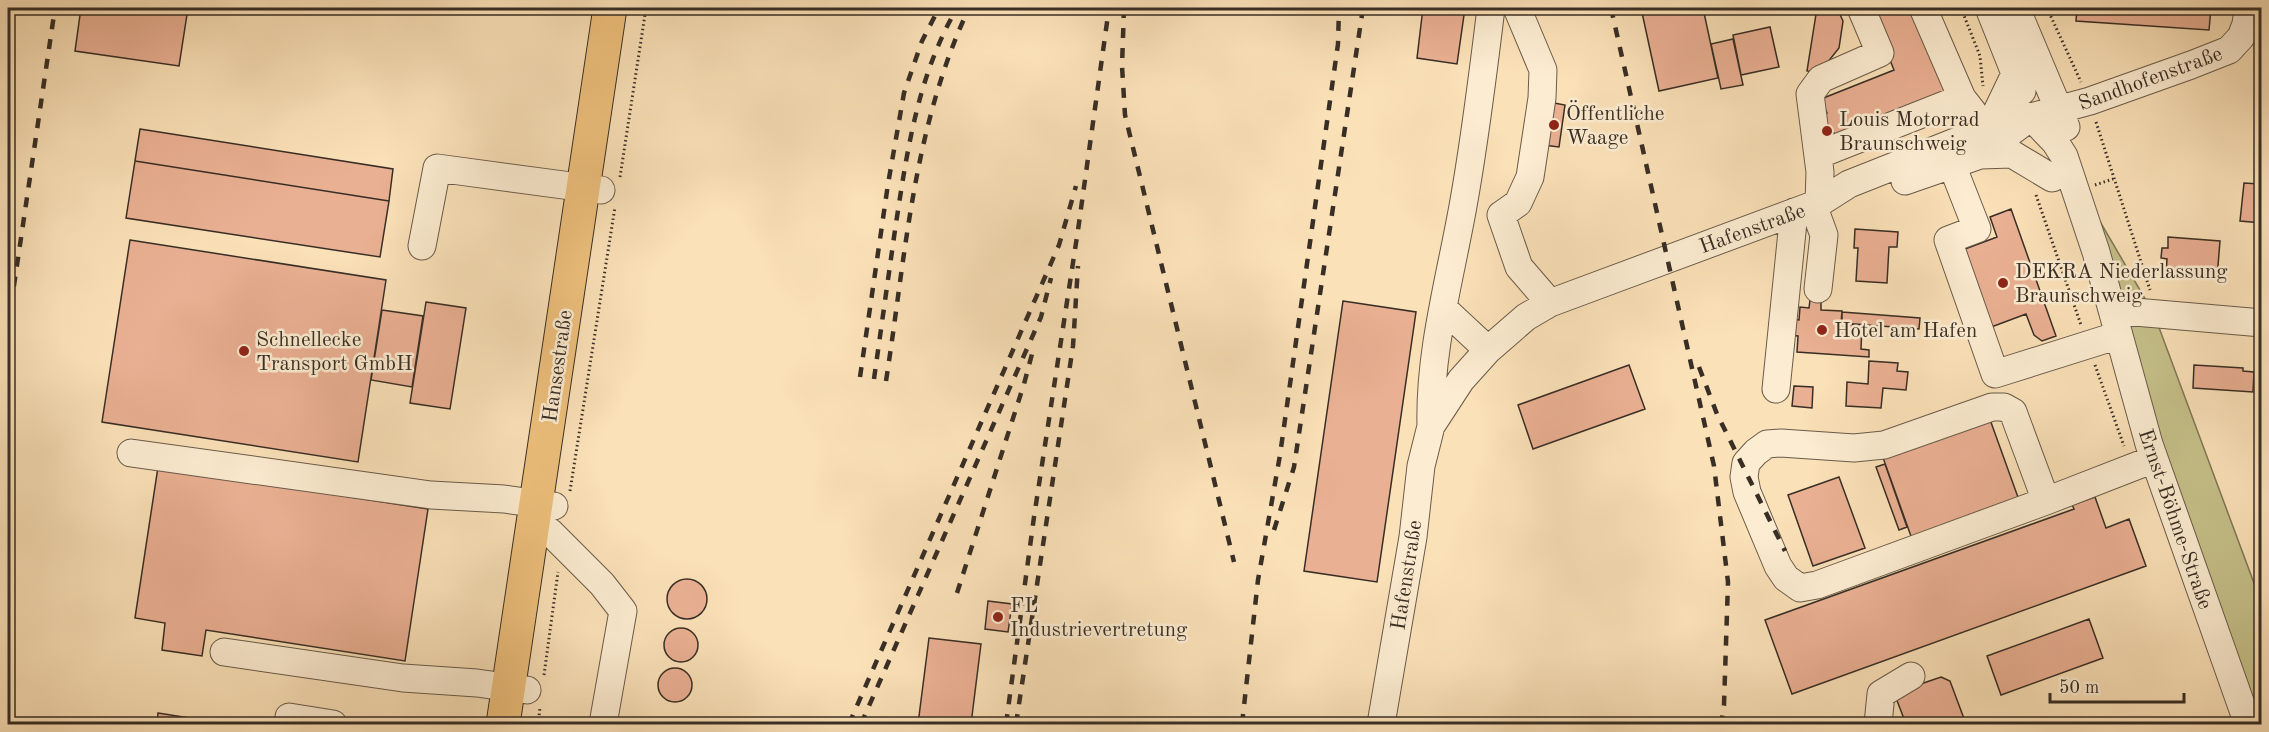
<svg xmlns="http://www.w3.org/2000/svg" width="2269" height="732" viewBox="0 0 2269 732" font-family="'Old Standard TT',serif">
	<rect width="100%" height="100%" fill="#fbe1b8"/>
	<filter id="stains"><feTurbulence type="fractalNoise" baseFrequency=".00333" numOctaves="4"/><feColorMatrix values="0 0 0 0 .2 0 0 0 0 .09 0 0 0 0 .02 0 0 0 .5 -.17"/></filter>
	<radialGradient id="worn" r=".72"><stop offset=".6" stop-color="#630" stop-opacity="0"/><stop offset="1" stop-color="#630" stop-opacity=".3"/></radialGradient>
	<!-- green -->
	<path fill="#c6c18a" stroke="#7f7858" stroke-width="1.5" d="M2095,213L2154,314L2261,602V724H2248L2154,459Z"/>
	<!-- building -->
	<path fill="#eab093" stroke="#382e25" stroke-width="1.5" d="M81,8H188L179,66L75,51Z
		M1423,8H1465L1457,64L1417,58Z
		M1641,8H1703L1718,78L1659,91Z
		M1817,8H1837L1843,21L1839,48L1819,73L1807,71Z
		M1869,8H1914L1948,92L1836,137L1834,133L1825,134L1822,115L1827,113L1821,99L1894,70Z
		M2077,8H2211L2209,30L2076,21Z
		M1770,27L1779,67L1741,75L1733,35Z
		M1733,39L1743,85L1721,89L1711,44Z
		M1549,102L1565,105L1559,147L1543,145Z
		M140,129L393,169L389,201L135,161Z
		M8,149L11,150L8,178Z
		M135,161L389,201L380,257L126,218Z
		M2262,164V223L2240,221L2244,183L2260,184Z
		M2011,209L2056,336L2042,341L2034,335L2026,314L1986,329L1957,252L1997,237L1990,217Z
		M1855,229L1898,232L1897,247H1889L1887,283L1856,281L1858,248H1854Z
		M2168,237L2220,241L2217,278L2166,274L2167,259L2161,258L2162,248H2168Z
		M130,240L386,280L358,462L102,422Z
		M1810,300L1821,301V310L1842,311L1841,324L1862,325L1861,349L1869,350V357L1797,352L1798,336L1788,335L1789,319L1799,320L1800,307L1809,308Z
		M1343,301L1416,312L1377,582L1304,571Z
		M426,302L466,308L450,409L410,403Z
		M382,310L423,316L412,387L371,380Z
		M1842,312L1920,318L1919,329L1842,323Z
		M1869,361L1898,363L1897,371L1908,372L1906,390L1883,388L1881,408L1846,406L1847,382L1868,384Z
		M1629,365L1645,409L1533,449L1518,405Z
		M2194,365L2243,368V371L2254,372L2253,392L2193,388Z
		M1794,386L1813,387L1812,408L1792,406Z
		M1988,414L2019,500L1912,539L1881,452Z
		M1885,464L1907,527L1899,530L1876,467Z
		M158,467L428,509L405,661L206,630L202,656L162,650L165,623L135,618Z
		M1839,477L1865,548L1813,566L1788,495Z
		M2095,497L2106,528L2129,519L2146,566L1792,694L1765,620L2074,509L2072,505Z
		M667 599a20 20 0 1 1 40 0a20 20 0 1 1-40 0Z
		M988,601L1012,604L1008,632L985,629Z
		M2089,619L2103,658L2001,695L1987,656Z
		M664 645a17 17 0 1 1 34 0a17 17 0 1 1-34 0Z
		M929,638L981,644L971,724H918Z
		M658 685a17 17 0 1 1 34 0a17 17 0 1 1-34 0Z
		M1941,677L1950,681L1966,724H1906L1896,698L1903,690Z
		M158,713L209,721L208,724H157Z"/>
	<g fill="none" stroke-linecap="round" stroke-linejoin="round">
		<!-- minor casing -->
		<g stroke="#695b4a" stroke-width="29">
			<path id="minor" d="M1923,8L1962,98L1973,112
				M1989,8L2022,91
				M2016,8L2066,127
				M2000,109L2031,117L2055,142L2064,156L2096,252L2149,444L2248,724
				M1818,155L1962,98
				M1980,155L2012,154L2052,178
				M1952,165L1977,229L1948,240L1995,374L2119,335
				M1905,181L1980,155L2031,117L2090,101L2191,65L2229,50L2241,37L2246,24L2248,8
				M1819,203L1820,172L1810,94L1821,79L1880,53L1861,8
				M1813,205L1824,235L1818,289
				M1501,215L1518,203L1530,177L1542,98L1543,70L1517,8
				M1501,215L1519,267L1550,303
				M422,246L437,168L601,190
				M1443,308L1488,350
				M2112,310L2262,323
				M1776,389L1794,212
				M1431,426C1429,352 1450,279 1463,206C1475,140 1483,74 1491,8
				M131,453L431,495L504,499L554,506
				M2046,501L2013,412L2004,407H1992L1884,445L1854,448L1781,443L1767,444L1756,452L1746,463L1744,477L1747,492L1778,566L1786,578L1800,588L1817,585L2046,501L2154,459
				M550,532L602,584L623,611L603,724
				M224,652L403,678L477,683L527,690
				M289,717L333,724
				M1381,724L1413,537L1421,466L1431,426L1461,380L1488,350L1526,317L1550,303L1819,203L1849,184L1960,140L1991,124L2015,74
				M1878,724L1881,694L1911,676"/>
		</g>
		<!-- major casing -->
		<g stroke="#382e25" stroke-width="35">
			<path id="major" d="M503,724L610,8"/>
		</g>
		<!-- path -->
		<path stroke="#382e25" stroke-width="3" stroke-dasharray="1.5 3" stroke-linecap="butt" d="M1961,8L1980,56L1983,86
			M2047,8L2081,82
			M2096,122L2150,290
			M620,177L646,8
			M2095,185L2113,179
			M2036,195L2081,325
			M2095,365L2124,446
			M570,491L615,207
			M544,675L558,572
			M538,724L540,708"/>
		<!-- minor -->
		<use href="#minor" stroke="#fcecd1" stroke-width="27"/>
		<!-- major -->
		<use href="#major" stroke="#eec07c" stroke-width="33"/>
		<!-- rail -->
		<path stroke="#382e25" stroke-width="4.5" stroke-dasharray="10 10" stroke-linecap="butt" d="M1124,8L1122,66L1125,115L1234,562
			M1611,8L1714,466L1728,582L1724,705L1721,724
			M8,326L55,8
			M1699,367L1717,414L1785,551
			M860,377L888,184L904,93L922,41L939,8
			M874,379C881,329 888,280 895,230C907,152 917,77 957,8
			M886,381C906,253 913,127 969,8
			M1274,530L1294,467L1363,8
			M957,593L1024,384L1032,354
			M849,724L1059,245L1076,186
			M861,724L1041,317L1051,278
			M1006,724L1034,517L1078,230L1109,8
			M1016,724L1073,346L1078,266
			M1242,724L1258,580L1280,455L1338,44L1339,8"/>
	</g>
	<!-- markers -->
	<g fill="#8f2418" stroke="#fcecd1" stroke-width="2">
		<circle cx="1554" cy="125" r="6"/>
		<circle cx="1827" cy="131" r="6"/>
		<circle cx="2003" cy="283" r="6"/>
		<circle cx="1822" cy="330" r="6"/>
		<circle cx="244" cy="351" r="6"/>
		<circle cx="998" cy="617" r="6"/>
	</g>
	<g text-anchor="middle" stroke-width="5" stroke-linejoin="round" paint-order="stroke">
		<!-- street labels -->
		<g font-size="21" fill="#382e25" stroke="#fcecd1">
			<text transform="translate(2150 78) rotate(-20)" y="7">Sandhofenstraße</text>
			<text transform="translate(1752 228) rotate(-20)" y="7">Hafenstraße</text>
			<text transform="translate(557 366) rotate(-82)" y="7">Hansestraße</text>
			<text transform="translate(2176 519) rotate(71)" y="7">Ernst-Böhme-Straße</text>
			<text transform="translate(1406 575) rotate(-81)" y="7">Hafenstraße</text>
		</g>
		<!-- poi labels -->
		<g font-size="21" fill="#382e25" stroke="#fcecd1" text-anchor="start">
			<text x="1566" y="120">Öffentliche<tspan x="1566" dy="24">Waage</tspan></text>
			<text x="1839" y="126">Louis Motorrad<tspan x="1839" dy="24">Braunschweig</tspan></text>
			<text x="2015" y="278">DEKRA Niederlassung<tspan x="2015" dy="24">Braunschweig</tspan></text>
			<text x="1834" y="337">Hotel am Hafen</text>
			<text x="256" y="346">Schnellecke<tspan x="256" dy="24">Transport GmbH</tspan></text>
			<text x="1010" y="612">FL<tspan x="1010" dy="24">Industrievertretung</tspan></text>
		</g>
	</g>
	<!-- margin -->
	<rect width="2269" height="732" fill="none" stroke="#fbe1b8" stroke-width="30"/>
	<rect x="9" y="9" width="2251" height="714" fill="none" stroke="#382e25" stroke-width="3"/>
	<rect x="15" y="15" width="2239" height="702" fill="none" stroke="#382e25" stroke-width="1.5"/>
	<!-- scale -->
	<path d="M2050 693v9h134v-9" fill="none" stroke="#382e25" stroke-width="3"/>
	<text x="2059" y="693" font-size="18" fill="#382e25" stroke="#fcecd1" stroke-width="4.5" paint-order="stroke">50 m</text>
	<rect width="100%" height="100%" filter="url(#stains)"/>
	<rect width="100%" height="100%" fill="url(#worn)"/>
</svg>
